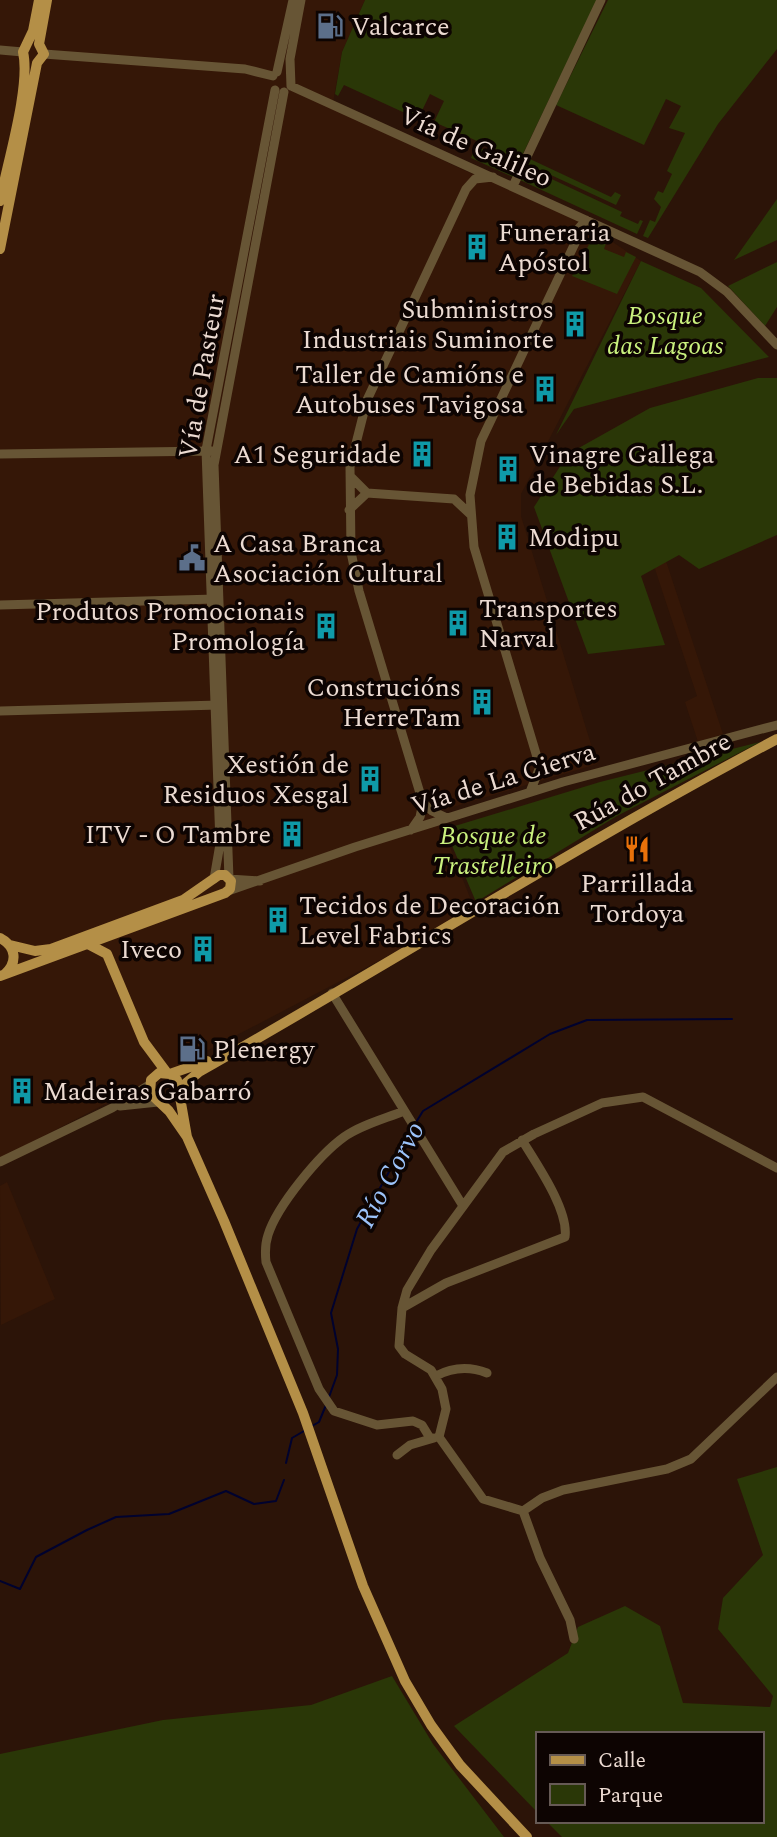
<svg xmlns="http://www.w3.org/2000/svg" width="777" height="1837" viewBox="0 0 777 1837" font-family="Spectral,serif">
	<rect width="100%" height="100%" fill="#2c1408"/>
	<!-- built -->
	<path fill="#351707" d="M0,0H365L342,52L332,108L468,172L559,206L641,261L521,494V516L597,764L436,812L473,905L413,943L0,1159Z
		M666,561L723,734L698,742L685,702L697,696L654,566Z
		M7,1182L55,1299L1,1325L0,1186Z"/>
	<!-- green -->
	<path fill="#2a3707" d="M365,0H597L520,160L434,122L444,101L430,94L418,119L344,85L338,96L335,94L342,52Z
		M608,0H777V49L718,124L648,238L643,236L650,220L655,222L661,207L654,199L658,191L663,193L672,174L667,171L685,133L669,128L681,106L666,99L644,145L556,105Z
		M476,146L519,165L513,177L471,158Z
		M530,159L611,197L615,192L621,195L616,205L527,164Z
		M526,167L622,212L620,216L638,224L640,220L643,221L637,234L520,180Z
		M777,199V240L734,260Z
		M592,239L606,243L604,249L624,257L626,252L636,257L617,294L572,276Z
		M641,261L701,288L769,357L574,409L556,435Z
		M777,262V307L765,326L728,286Z
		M758,378H777V535L699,569L679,555L641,576L665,645L588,654L534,507L568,454L650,408Z
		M760,742L617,816L476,902L445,829L600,782Z
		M777,1467V1837H562L546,1821H761V1734H537V1812L454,1726L568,1653L578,1627L625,1606L660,1626L683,1703L770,1707L773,1696L718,1629L723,1598L763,1555L737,1479Z
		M392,1676L433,1744L504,1837H0V1754L163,1720L311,1705Z"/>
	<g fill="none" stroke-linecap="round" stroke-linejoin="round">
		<!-- stream -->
		<path stroke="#00022e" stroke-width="2" d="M415,1124L423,1111L550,1034L587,1020L732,1019
			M329,1397L337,1375L338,1349L331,1313L357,1229L413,1129
			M312,1426L319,1422L326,1405
			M286,1463L292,1438L304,1431
			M0,1581L20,1589L36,1557L87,1530L116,1517L169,1514L226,1491L254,1504L276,1501L284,1480"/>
		<!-- minor -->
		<path stroke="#675535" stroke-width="9" d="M0,50L23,52
			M44,54L245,69L273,76
			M277,72L293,0
			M291,86L700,272L727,292L777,345
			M291,86L290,59L301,0
			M513,186L601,0
			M0,454L212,451
			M350,476L367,493
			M349,510L367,493L454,499L470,514
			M0,605L215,599
			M0,711L219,705
			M530,792L540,767L474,547L470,495L481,441L576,241L585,229L586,220L579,228L577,238
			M423,803L432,811L447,818
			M411,830L420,817L423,803L359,591L351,552L350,467L367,400L466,189L475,179L493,177
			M214,879L220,844L206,450L275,90
			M260,881L229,879L214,465L284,92
			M228,891L355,847L563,782L777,725
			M332,993L463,1206
			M120,1106L158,1102
			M404,1111C384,1119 361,1125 344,1137C319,1155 277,1206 268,1235C265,1244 265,1253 266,1262L319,1389L334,1411L377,1425L413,1421L422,1425L430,1438
			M0,1162L112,1108L149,1085
			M402,1308L446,1283L565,1237C569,1210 536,1163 522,1140
			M436,1376C453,1367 469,1366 487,1373
			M439,1437L446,1409L442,1389L431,1370L405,1354L399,1346L402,1308L407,1290L431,1250L503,1152L534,1134L602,1103L643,1097L777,1168
			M439,1437L483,1499L523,1511
			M397,1455L410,1445L434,1438
			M523,1511L542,1498L563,1490L667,1469L691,1459L777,1377
			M523,1511L540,1558L570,1620L574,1639"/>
		<!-- major -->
		<path stroke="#b48f47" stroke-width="10" d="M39,44L47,0
			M0,201C7,164 31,86 23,52L33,31L39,0
			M0,249L37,63L44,54L39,44
			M0,938C16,946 18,962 5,974
			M88,944L107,954L144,1042L167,1073
			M0,976L225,893L230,889L231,881L225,875H219L183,900L51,949L35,951L10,945
			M170,1074L207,1061
			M179,1089L199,1072C393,962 581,843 777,739
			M187,1137L177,1080L170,1074L159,1073L151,1080L150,1093L169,1111L187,1137L224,1221L303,1413L363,1586L405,1681L431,1725L460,1765L527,1837"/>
	</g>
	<!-- icons -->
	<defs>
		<g id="fuel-bare" transform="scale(2.1)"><path d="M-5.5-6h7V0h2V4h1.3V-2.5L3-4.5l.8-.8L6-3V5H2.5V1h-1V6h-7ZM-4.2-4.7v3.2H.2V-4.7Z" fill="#5c6f8a" stroke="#0d0402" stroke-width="2.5" paint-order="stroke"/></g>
		<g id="building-bare" transform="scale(2.1)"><path d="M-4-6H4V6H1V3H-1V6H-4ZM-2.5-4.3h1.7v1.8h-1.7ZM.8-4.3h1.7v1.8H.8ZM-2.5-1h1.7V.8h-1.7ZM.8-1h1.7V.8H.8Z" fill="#0f9aa8" stroke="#0d0402" stroke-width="2.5" paint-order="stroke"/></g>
		<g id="civic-bare" transform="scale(2.1)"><path d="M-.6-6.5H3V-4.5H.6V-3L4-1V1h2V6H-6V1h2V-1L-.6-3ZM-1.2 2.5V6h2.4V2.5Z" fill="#5c6f8a" stroke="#0d0402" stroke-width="2.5" paint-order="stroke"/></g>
		<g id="restaurant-bare" transform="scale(2.1)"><path d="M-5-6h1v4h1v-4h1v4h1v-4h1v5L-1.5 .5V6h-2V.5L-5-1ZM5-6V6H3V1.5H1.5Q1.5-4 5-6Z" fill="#e8710a" stroke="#0d0402" stroke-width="2.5" paint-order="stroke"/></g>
	</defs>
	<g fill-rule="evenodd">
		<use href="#fuel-bare" x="330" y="26"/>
		<use href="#building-bare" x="477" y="247"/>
		<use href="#building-bare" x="575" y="324"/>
		<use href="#building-bare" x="545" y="389"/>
		<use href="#building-bare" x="422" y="454"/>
		<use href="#building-bare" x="508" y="469"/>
		<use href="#building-bare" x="507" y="537"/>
		<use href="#civic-bare" x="192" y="558"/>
		<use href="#building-bare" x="458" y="623"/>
		<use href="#building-bare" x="326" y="626"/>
		<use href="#building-bare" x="482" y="702"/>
		<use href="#building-bare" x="370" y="779"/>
		<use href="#building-bare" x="292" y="834"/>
		<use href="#restaurant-bare" x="637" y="849"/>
		<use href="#building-bare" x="278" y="920"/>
		<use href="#building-bare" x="203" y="949"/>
		<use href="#fuel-bare" x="192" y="1049"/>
		<use href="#building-bare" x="22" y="1091"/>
	</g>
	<g text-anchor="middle" stroke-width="7" stroke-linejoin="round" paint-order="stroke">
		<!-- poi labels -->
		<g font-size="26" fill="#ecdbd2" stroke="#0d0402" text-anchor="start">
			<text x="351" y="35">Valcarce</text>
			<text x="498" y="241">Funeraria<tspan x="498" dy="30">Apóstol</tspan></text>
			<text x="554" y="318" text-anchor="end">Subministros<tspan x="554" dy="30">Industriais Suminorte</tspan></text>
			<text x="524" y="383" text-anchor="end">Taller de Camións e<tspan x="524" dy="30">Autobuses Tavigosa</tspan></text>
			<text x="401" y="463" text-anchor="end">A1 Seguridade</text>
			<text x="529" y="463">Vinagre Gallega<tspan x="529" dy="30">de Bebidas S.L.</tspan></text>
			<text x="528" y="546">Modipu</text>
			<text x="213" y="552">A Casa Branca<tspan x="213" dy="30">Asociación Cultural</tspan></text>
			<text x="479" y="617">Transportes<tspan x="479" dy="30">Narval</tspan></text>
			<text x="305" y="620" text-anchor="end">Produtos Promocionais<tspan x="305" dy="30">Promología</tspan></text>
			<text x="461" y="696" text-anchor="end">Construcións<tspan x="461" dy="30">HerreTam</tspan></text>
			<text x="349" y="773" text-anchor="end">Xestión de<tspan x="349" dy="30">Residuos Xesgal</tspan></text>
			<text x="271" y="843" text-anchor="end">ITV - O Tambre</text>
			<text x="637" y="892" text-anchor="middle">Parrillada<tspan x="637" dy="30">Tordoya</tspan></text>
			<text x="299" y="914">Tecidos de Decoración<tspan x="299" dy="30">Level Fabrics</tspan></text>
			<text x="182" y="958" text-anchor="end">Iveco</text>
			<text x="213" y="1058">Plenergy</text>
			<text x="43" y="1100">Madeiras Gabarró</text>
		</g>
		<!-- street labels -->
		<g font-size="26" fill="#ecdbd2" stroke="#0d0402">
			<text transform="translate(476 146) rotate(24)" y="9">Vía de Galileo</text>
			<text transform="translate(201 376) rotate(-80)" y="9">Vía de Pasteur</text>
			<text transform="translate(503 778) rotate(-17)" y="9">Vía de La Cierva</text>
			<text transform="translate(652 781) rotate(-29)" y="9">Rúa do Tambre</text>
		</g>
		<!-- park labels -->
		<g font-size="26" font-style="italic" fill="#caf17e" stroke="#0d0402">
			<text x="665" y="324">Bosque<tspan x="665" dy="30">das Lagoas</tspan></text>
			<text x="493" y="844">Bosque de<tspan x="493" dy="30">Trastelleiro</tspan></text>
		</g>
		<!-- water labels -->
		<g font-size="28" font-style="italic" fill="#9cc3fa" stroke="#0d0402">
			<text transform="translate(389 1174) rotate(-62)" y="10">Río Corvo</text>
		</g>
	</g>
	<!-- legend -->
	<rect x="536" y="1732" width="228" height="91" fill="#0d0402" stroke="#665a55" stroke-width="2"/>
	<rect x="550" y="1755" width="35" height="10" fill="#b48f47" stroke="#665a55" stroke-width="2"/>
	<text x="598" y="1767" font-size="21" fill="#ecdbd2">Calle</text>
	<rect x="550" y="1784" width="35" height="21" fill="#2a3707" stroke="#665a55" stroke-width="2"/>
	<text x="598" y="1802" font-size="21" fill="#ecdbd2">Parque</text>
</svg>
